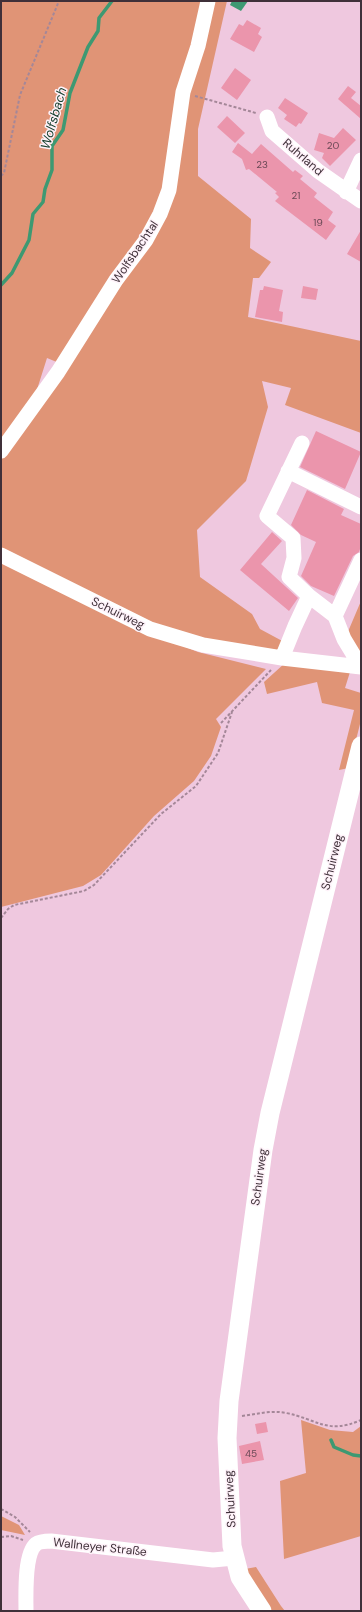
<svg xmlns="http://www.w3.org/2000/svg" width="362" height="1612" viewBox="0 0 362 1612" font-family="'DM Sans',sans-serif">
	<rect width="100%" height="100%" fill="#efc8df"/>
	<!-- green -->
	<path fill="#e09476" d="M1,1H204L165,189L157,214L59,363L47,358L34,399L1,445Z
		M213,1H227L198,129V176L251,219L250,248L271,262L259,278H253L248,317L361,341V433L285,405L291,388L262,381L268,407L246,481L197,530L200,577L252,614L260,629L286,643L280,651L200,642L151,625L1,550V458L151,242L183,101Z
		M1,559L148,632L198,652L266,669L216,719L221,727L211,756L194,781L154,816L101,875L83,886L1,907Z
		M361,601V656L347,634Z
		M285,663L350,672L345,688L361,693V720L349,768L339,770L354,710L322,703L317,682L267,694L264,682Z
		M301,1420L330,1430L353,1432L361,1426V1536L284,1559L280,1481L306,1473Z
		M1,1516L19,1525L25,1535L1,1530Z
		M256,1567L281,1606L285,1611H269L245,1569Z"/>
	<!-- water -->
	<path fill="#3d9972" d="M232,1H248L241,11L230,5Z"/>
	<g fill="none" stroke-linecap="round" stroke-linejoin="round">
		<!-- stream -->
		<path stroke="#3d9972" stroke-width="3.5" d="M1,285L12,273L29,240L33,214L43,202L45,189L52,170V146L63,130L70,93L88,47L98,31L99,18L112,1
			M331,1440L334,1447L353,1455L361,1456"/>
	</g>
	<!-- building -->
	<path fill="#eb95ac" d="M247,20L261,28L258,34L262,37L254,52L230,39L239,24L243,26Z
		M235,68L251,80L237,100L221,88Z
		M348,86L356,92L351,98L361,106V119L338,99Z
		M285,98L308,113L301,124L299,123L296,127L284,119L287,115L278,108Z
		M227,116L245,133L235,143L217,127Z
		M343,128L356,140L330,166L322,158L324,153L314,150L319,133L334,138Z
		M238,143L252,154L261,144L293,172L295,170L303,176L300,179L317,193L314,197L333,212L328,220L336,226L326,240L275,201L279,197L275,193L277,192L249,169L246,170L242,159L232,152Z
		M361,230V262L347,254Z
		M264,286L283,290L279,311L283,312L282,322L255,317L260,290H263Z
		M303,286L318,289L316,300L301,298Z
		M316,431L361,452L345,489L300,467Z
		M307,490L344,509L341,515L361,524V546L359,552L353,556L334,596L311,586L301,576L316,542L301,535L291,525Z
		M272,532L282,541L261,564L298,598L289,611L240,570Z
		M266,1422L268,1432L257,1434L255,1424Z
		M260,1441L264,1460L242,1464L239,1446Z"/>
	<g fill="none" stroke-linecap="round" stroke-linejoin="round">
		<!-- path -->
		<path stroke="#a48798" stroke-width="2" stroke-dasharray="3 2" stroke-linecap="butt" d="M195,96L256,113
			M1,176L4,173L20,95L59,1
			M221,723L271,670
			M1,918L8,909L14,905L84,891L94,885L161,814L196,786L218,753L232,712
			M242,1416C257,1414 271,1410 286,1413C317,1419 327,1435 361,1420
			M1,1509L15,1517L30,1532
			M1,1537L11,1536L23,1540"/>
		<!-- minor -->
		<path stroke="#fff" stroke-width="15" d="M267,117L272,131L318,171L361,201
			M346,192L361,160
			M302,443L267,516L293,538L294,558L289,577L309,596L335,616L344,639L361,667
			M1,451L58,372L116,280L146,240L160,214L169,190L183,92L198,46L208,1
			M288,471L361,507
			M1,555L150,629L203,645L282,658L361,667
			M335,616L361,560
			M282,658L295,626L309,596
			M26,1611C26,1596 24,1554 36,1544C40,1541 46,1541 51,1541L213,1560L234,1558"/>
		<!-- major -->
		<path stroke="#fff" stroke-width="19" d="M262,1611L240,1577L232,1546L227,1438L229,1401L263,1150L270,1113L361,746"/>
	</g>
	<g text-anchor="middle" stroke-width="3" stroke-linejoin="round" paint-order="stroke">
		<!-- number labels -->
		<g font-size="10" fill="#6a4956">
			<text x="333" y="149">20</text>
			<text x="262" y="168">23</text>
			<text x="296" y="199">21</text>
			<text x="318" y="226">19</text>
			<text x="251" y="1457">45</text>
		</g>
		<!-- street labels -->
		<g font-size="12" fill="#3f3039" stroke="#fef2f9">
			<text transform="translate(303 157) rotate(41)" y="4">Ruhrland</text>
			<text transform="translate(135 252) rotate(-56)" y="4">Wolfsbachtal</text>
			<text transform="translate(118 613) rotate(26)" y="4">Schuirweg</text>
			<text transform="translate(332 862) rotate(-76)" y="4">Schuirweg</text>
			<text transform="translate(259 1177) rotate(-82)" y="4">Schuirweg</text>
			<text transform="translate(230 1499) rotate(-93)" y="4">Schuirweg</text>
			<text transform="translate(100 1547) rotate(6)" y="4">Wallneyer Straße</text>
		</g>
		<!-- water labels -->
		<g font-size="13" font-style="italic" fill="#1a4230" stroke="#fef2f9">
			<text transform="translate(53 118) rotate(-74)" y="5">Wolfsbach</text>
		</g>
	</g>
	<!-- border -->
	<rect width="362" height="1612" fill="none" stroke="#3f3039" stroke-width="4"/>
</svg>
